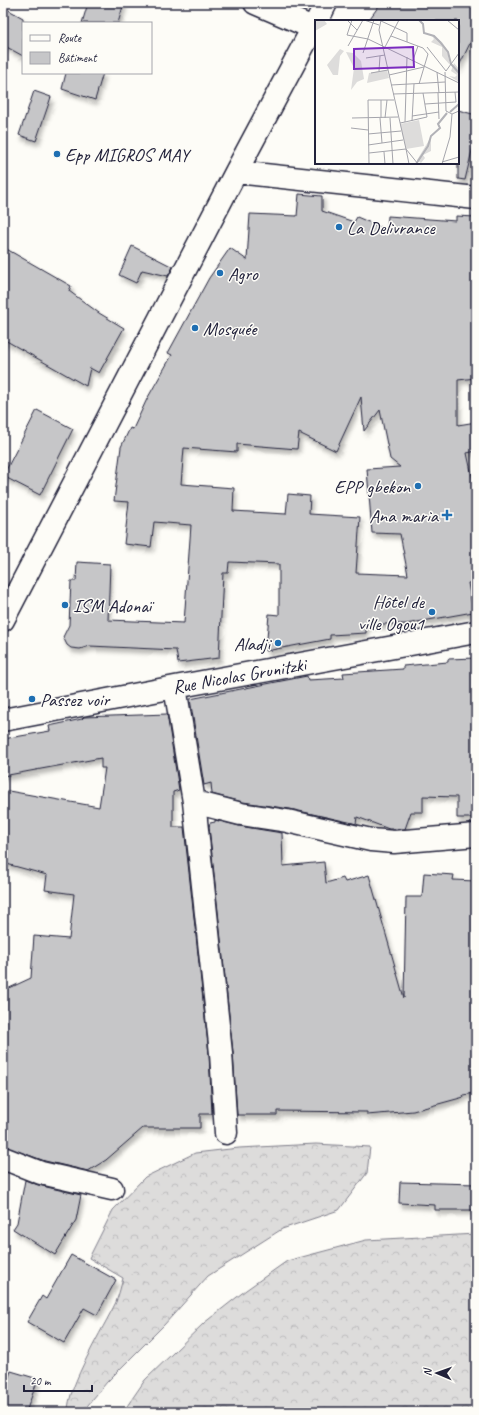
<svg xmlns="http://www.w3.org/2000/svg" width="479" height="1415" viewBox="0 0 479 1415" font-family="Caveat,sans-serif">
	<defs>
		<pattern id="forest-crowns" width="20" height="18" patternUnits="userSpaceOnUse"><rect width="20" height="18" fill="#dddcdb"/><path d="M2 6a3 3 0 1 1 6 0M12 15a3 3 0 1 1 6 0" fill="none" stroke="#bdbcbd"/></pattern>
		<filter id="shadow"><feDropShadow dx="2.5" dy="4.5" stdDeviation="2" flood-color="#0004"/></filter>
	</defs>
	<rect width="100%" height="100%" fill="#fdfcf7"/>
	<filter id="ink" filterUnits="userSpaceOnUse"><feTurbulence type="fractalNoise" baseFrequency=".025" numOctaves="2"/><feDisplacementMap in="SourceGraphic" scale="8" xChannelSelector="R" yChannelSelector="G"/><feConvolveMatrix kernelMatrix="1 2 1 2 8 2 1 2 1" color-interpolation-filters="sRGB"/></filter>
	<g filter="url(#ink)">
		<!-- forest -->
		<path fill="url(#forest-crowns)" stroke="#807f8b" d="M316,1144L370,1147L367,1173L339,1210L282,1229L208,1276L164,1325L107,1382L83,1411L68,1412C67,1387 104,1327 116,1302C119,1294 121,1286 123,1278L89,1258L113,1210L145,1177L195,1153L239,1148Z
			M476,1234V1412H123L145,1380L204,1323L246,1290L287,1261L366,1240Z"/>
		<!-- building -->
		<path fill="#c6c6c8" stroke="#22223b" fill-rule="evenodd" filter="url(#shadow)" d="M88,3H124L118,23H82Z
			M381,3H476V31L458,68V21H368Z
			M3,7L23,18V56L3,45Z
			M66,73H103L95,100L62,89Z
			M34,91L51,97L36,141L19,135Z
			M458,110L476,115V134L465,180L458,179Z
			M299,194L322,196V211L354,222L357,217L387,230L388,216L456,221V216L476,217V278L473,305H476V378L458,380V425L476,422V451L467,453L476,494V522L473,523L476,543V582L468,583L473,612L406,624H366V633L330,635V639L266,651L269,614L279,615V564L229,562L228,573H223L219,658L178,663L176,650L90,646L80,649L71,648L67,645L63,637L69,625L71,581H76L77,562L110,564L108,620L184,623L191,525L154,522L151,547L124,544L129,502L114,501L121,447L130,428L133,429L147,399L172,355L168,353L209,278L230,248L247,260L250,214L297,216ZM361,397L364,431L380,410L390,459L400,467L367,469L372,533L400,534L408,575L356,573L360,517L309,514L310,496L288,494L286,514L233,511L234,488L181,484L184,448L237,452V444L297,449L299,433L336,451Z
			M132,246L173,267L168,276L142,270L136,283L119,275Z
			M3,247L71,286L69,291L99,313L124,328L99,373L90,368L86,386L3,339Z
			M37,410L73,429L40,495L3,476Z
			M476,658V818H457V797L423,796V812H411L405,829H389L357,817L356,824L353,823L290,809L243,802L212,794L211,783L204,785L190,699L307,676L308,680L344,678L343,673L403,669V666L448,662V659Z
			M167,714L179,790L173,792V827H184L209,1054L212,1114H200V1128H143L106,1160L88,1171L45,1161L3,1146V991L31,978L34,936L69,939L74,894L45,890L47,875L3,863V790L99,807L105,768H101V758L3,776V739L50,731L49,726L82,719L84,717Z
			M215,820L239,826L282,833L283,866L324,862L326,883L343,878L345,882L369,875L404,998L406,897H422L424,873L454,875L453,880L476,881V1093L463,1095L464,1097L413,1111L367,1115V1112L277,1111V1115H237L233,1052L209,827L210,823L215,822Z
			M25,1180L38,1185L81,1195L76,1220L55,1255L13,1229L17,1223Z
			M400,1182L476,1184V1210H435V1205L399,1203Z
			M71,1255L116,1280L97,1315L84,1308L64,1343L27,1322L42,1296L46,1299Z
			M11,1371L38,1379L26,1412H3V1392Z"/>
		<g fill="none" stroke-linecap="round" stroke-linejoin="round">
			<!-- minor casing -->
			<g stroke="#22223b" stroke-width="25">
				<path id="minor" d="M255,3L313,28
					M317,21L326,3
					M236,172L476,198
					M3,620L236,172L316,22
					M175,687L194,802L221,1053L226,1133
					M3,720L175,687L476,632
					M194,802L241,814L287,821L371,840L394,842L476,835
					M3,1158L41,1173L112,1189"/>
			</g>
			<!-- minor -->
			<use href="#minor" stroke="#fdfcf7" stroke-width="22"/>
		</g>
	</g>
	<!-- markers -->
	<g fill="#1f6fb2" stroke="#fdfcf7" stroke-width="1.5">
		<circle cx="57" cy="154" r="4"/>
		<circle cx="339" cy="227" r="4"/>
		<circle cx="220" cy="273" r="4"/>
		<circle cx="195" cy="328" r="4"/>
		<circle cx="418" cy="486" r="4"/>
		<path d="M445 509h4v4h4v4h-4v4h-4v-4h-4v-4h4z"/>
		<circle cx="65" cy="605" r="4"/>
		<circle cx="432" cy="612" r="4"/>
		<circle cx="278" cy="643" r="4"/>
		<circle cx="32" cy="699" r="4"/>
	</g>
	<g text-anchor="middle" stroke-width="3" stroke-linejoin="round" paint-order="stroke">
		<!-- poi labels -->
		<g font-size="19" fill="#22223b" stroke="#fdfcf7" text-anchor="start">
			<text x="65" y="161">Epp MIGROS MAY</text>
			<text x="347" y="234">La Delivrance</text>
			<text x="228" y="280">Agro</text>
			<text x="203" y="335">Mosquée</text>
			<text x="410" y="493" text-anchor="end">EPP gbekon</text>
			<text x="438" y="522" text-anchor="end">Ana maria</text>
			<text x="424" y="608" text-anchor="end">Hôtel de<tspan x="424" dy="22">ville Ogou1</tspan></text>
			<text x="73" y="612">ISM Adonaï</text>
			<text x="270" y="650" text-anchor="end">Aladji</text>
			<text x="40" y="706">Passez voir</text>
		</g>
		<!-- street labels -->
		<g font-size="19" fill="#22223b" stroke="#fdfcf7">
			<text transform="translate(239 675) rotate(-10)" y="7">Rue Nicolas Grunitzki</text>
		</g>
	</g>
	<!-- overview -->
	<g transform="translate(315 20)">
		<rect width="144" height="144" fill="#fdfcf7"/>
		<path d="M117,16L127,22L132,30L135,45L127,36V27L116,22L119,19ZM139,43L144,49V62L134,56L140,57L142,55L136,51ZM116,117V131L108,135L110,138L106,143L102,140Z" fill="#dddcdb"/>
		<path d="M25,29L29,31L25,36L23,55H18L12,45ZM31,32L38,33L46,41L49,59L42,62L36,70L39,48Z" fill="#dddcdb"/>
		<path d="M72,50L74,58L52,63L54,53Z" fill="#dddcdb"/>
		<path d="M0,0H9L12,4L0,11ZM104,100L109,126L91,129L85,104Z" fill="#dddcdb"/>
		<path fill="none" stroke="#b2b2b7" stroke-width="2" d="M104,0L108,4L109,13L119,16L125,22L133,32L136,44L144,53M135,92L144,84M101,144L113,126L116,116L125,108L123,104L132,93"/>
		<path fill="none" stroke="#a5a5ac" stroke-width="1" d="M32,0L42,10M37,0L32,15L53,19L144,63M49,0L64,5M66,0L64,10L91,129L103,144M132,0L144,10M66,1L92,13V22L108,28L113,34L104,64M76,16L92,22M33,26L48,0M70,27L84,0M112,27L131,51M48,33L59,0M51,38L70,35M98,40L103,26M64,51L65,36M131,51L144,33M122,52L124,73M130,52L131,91L137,94M56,53L73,50M74,55L109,47M76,65L130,62M123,73L124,99M78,74L144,72M110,84L141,82L140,72M97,96L124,92M37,98L83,97M65,98L67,123M66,98V80M70,98L72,80M75,98L78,144M97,101L99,64M90,102L112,97L108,73M85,103L90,102L92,37M36,108L53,110M53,114L86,111M53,125L88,120M69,132L70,144M54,133L91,129L94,144M127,142L144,137M54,144L53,80H79M127,144L135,117L137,94L144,91"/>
		<path fill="#7b2cbf" fill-opacity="0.15" stroke="#7b2cbf" stroke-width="2" d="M98,27L99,47L39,49V29Z"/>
		<rect width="144" height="144" fill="none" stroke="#22223b" stroke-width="2"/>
	</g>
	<!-- margin -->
	<rect width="479" height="1415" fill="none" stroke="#fdfcf7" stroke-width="16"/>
	<rect x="8" y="8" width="463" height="1399" fill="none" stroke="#22223b" stroke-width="1.5" filter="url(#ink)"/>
	<!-- legend -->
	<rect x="22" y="22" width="130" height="52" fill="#fdfcf7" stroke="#a5a5ac"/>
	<rect x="30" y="35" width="20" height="6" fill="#fdfcf7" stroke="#a5a5ac"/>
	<text x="58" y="42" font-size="12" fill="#22223b">Route</text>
	<rect x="30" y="52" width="20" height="12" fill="#c6c6c8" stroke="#a5a5ac"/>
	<text x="58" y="62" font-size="12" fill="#22223b">Bâtiment</text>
	<!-- north arrow -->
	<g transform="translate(437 1373) rotate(272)" stroke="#fdfcf7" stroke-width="3" paint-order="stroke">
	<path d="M0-3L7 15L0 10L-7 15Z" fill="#22223b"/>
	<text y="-6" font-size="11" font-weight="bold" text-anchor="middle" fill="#22223b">N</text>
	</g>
	<!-- scale -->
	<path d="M24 1385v6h68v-6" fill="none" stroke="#22223b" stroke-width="2"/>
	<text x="30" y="1385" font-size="12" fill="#22223b" stroke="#fdfcf7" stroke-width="3" paint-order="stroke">20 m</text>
</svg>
